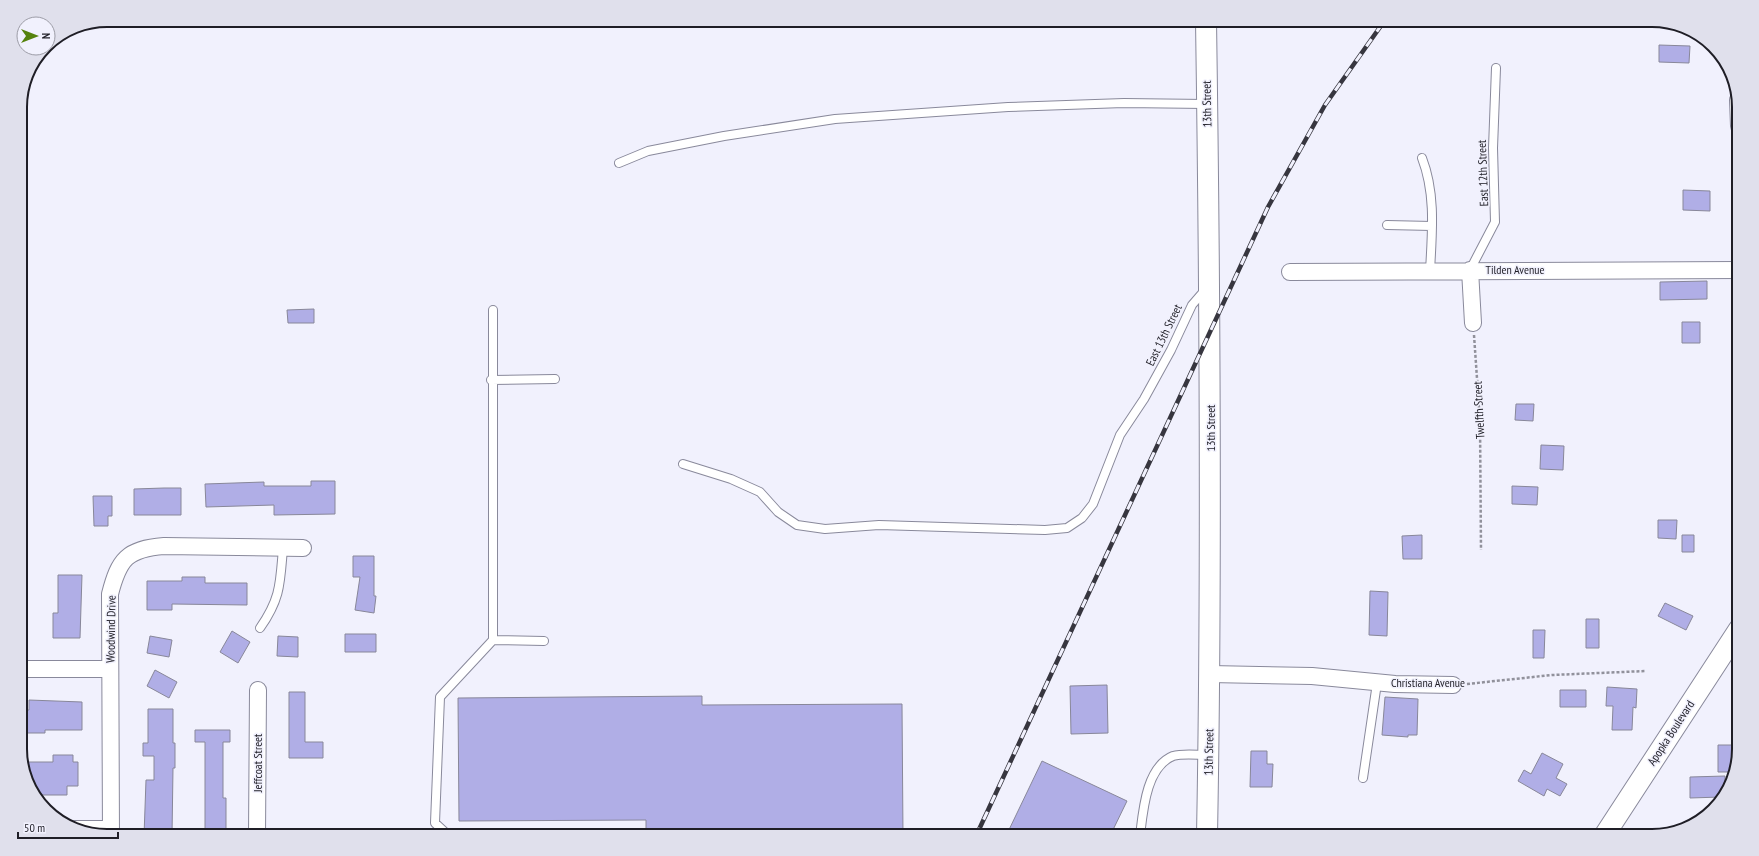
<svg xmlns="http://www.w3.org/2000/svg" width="1759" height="856" viewBox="0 0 1759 856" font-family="'PT Sans Narrow',sans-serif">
	<rect width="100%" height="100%" fill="#f1f1fd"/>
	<!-- building -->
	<path fill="#b0aee6" stroke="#888799" d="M1659,45L1690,46L1689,63L1659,62Z
		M1683,190L1710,191V211L1683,210Z
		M1707,281V299L1660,300V282Z
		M314,309V323H288L287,310Z
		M1682,322H1700V343H1682Z
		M1516,404H1534L1533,421L1515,420Z
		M1541,445L1564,446L1563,470L1540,469Z
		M311,481H335V514L274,515V505L206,507L205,484L264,482V486H311Z
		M1512,486L1538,487L1537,505L1512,504Z
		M164,488H181V515H134V489Z
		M93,496H112V516H108V526H94Z
		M1658,520H1677L1676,539L1658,538Z
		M1422,535V559H1403L1402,536Z
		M1682,535H1694V552H1682Z
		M353,556H374V596H376L374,613L355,610L360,577H353Z
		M58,575H82L80,638H53V613H58Z
		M182,577H205V583H247V605L172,604V610H147V581H182Z
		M1370,591L1388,592L1387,636L1369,635Z
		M1665,603L1693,616L1686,630L1658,616Z
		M1586,619H1599V648H1586Z
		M1533,630H1545L1544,658H1533Z
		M232,631L250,642L238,663L220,652Z
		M345,634H376V652H345Z
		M150,636L172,640L169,657L147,653Z
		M278,636L298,637V657L277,656Z
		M155,670L177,682L169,698L147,686Z
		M1107,685L1108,733L1071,734L1070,686Z
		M1607,687L1637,689L1636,708L1633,707L1632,730H1612L1613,706H1606Z
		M1560,690H1586V707H1560Z
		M289,692H305V742H323V758H289Z
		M702,696V705L902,704L903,836H646V820L459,821L458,698Z
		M1385,697L1418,699L1417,735H1408V737L1382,735Z
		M29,700L82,702V730H45V733H20V710H29Z
		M148,709H173V743H175V768H173L172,836H144L146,780H154V756H143V743H148Z
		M195,730H230V742H223V798H226V836H205V742H195Z
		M1718,745H1739L1734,772H1718Z
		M1251,751H1267V764H1273L1272,787H1250Z
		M1542,753L1563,764L1556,778L1567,784L1560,796L1547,789L1544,796L1518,781L1524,770L1531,774Z
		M53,755H73V762H78V786H67V795H34L23,762H53Z
		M1042,761L1127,801L1110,836H1006Z
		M1725,776V793L1721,797L1690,798V777Z"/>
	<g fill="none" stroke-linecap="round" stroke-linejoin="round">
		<!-- service casing -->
		<g stroke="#89899b" stroke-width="10">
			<path id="service" d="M1422,158C1436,194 1432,233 1430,271
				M619,163L648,151L724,136L835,119L1008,107L1124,103L1206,104
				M1387,225L1432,226
				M1470,270L1495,222L1493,148L1496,68
				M491,380L555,379
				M683,464L731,479L760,492L778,512L797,525L825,529L879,525L1045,530L1067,528L1082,518L1093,504L1120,435L1144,399L1171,350L1192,305L1205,290
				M260,628C281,598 280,583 283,548
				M493,640L544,641
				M1363,778L1377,683
				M449,836L435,823L440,697L493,640V310
				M1140,836C1143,811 1146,767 1173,756C1183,753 1197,755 1208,755"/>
		</g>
		<!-- minor casing -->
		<g stroke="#89899b" stroke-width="18">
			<path id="minor" d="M1738,100L1739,126
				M1470,270L1473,323
				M1290,272L1739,270
				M20,669H110
				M1210,674L1312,676L1395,684L1453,685
				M75,829H111
				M111,836L110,594C119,559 127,549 164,546L303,548
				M257,836L258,690"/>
		</g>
		<!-- tertiary casing -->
		<g stroke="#89899b" stroke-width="22">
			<path id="tertiary" d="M1206,20C1210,292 1212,564 1207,836
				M1604,836L1739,629"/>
		</g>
		<!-- path -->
		<path stroke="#91919b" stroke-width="2.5" stroke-dasharray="3 2" stroke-linecap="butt" d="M1474,335L1480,422L1481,550
			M1467,684L1552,675L1646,671"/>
		<!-- service -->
		<use href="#service" stroke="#fff" stroke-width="8"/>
		<!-- minor -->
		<use href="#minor" stroke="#fff" stroke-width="16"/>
		<!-- tertiary -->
		<use href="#tertiary" stroke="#fff" stroke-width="20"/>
		<!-- rail casing -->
		<g stroke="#37363f" stroke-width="4.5">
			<path id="rail" d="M976,836L1268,207L1325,105L1385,20"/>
		</g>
		<!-- rail -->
		<use href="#rail" stroke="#f1f1fd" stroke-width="3" stroke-dasharray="9" stroke-linecap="butt"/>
	</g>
	<g text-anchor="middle" stroke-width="3" stroke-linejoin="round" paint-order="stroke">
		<!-- street labels -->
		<g font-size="12" fill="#1f1e26" stroke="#f1f1fd">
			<text transform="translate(1207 104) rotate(-91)" y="4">13th Street</text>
			<text transform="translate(1483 173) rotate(-92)" y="4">East 12th Street</text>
			<text x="1515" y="274">Tilden Avenue</text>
			<text transform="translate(1164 335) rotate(-64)" y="4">East 13th Street</text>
			<text transform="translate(1479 410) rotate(-93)" y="4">Twelfth Street</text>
			<text transform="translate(1211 428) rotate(-90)" y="4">13th Street</text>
			<text transform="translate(111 629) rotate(-89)" y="4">Woodwind Drive</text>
			<text x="1428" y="687">Christiana Avenue</text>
			<text transform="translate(1671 733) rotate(-57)" y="4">Apopka Boulevard</text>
			<text transform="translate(1209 752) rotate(-89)" y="4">13th Street</text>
			<text transform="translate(258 763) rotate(-90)" y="4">Jeffcoat Street</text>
		</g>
	</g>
	<!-- crop -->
	<path d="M0 0H1759V856H0ZM107 27H1652A80 80 0 0 1 1732 107V749A80 80 0 0 1 1652 829H107A80 80 0 0 1 27 749V107A80 80 0 0 1 107 27Z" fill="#e0e0ec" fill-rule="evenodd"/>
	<path fill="none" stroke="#1f1e26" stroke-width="2" d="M107 27H1652A80 80 0 0 1 1732 107V749A80 80 0 0 1 1652 829H107A80 80 0 0 1 27 749V107A80 80 0 0 1 107 27Z"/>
	<!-- north arrow -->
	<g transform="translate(36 36) rotate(90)"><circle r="19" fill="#f1f1fd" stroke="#9d9da7"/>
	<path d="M0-3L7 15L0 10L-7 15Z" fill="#55820d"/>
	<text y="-6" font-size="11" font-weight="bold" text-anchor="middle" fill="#1f1e26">N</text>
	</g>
	<!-- scale -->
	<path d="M18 832v6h100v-6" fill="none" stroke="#1f1e26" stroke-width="2"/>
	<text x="24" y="832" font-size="12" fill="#1f1e26" stroke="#f1f1fd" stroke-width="3" paint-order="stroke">50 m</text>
</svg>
